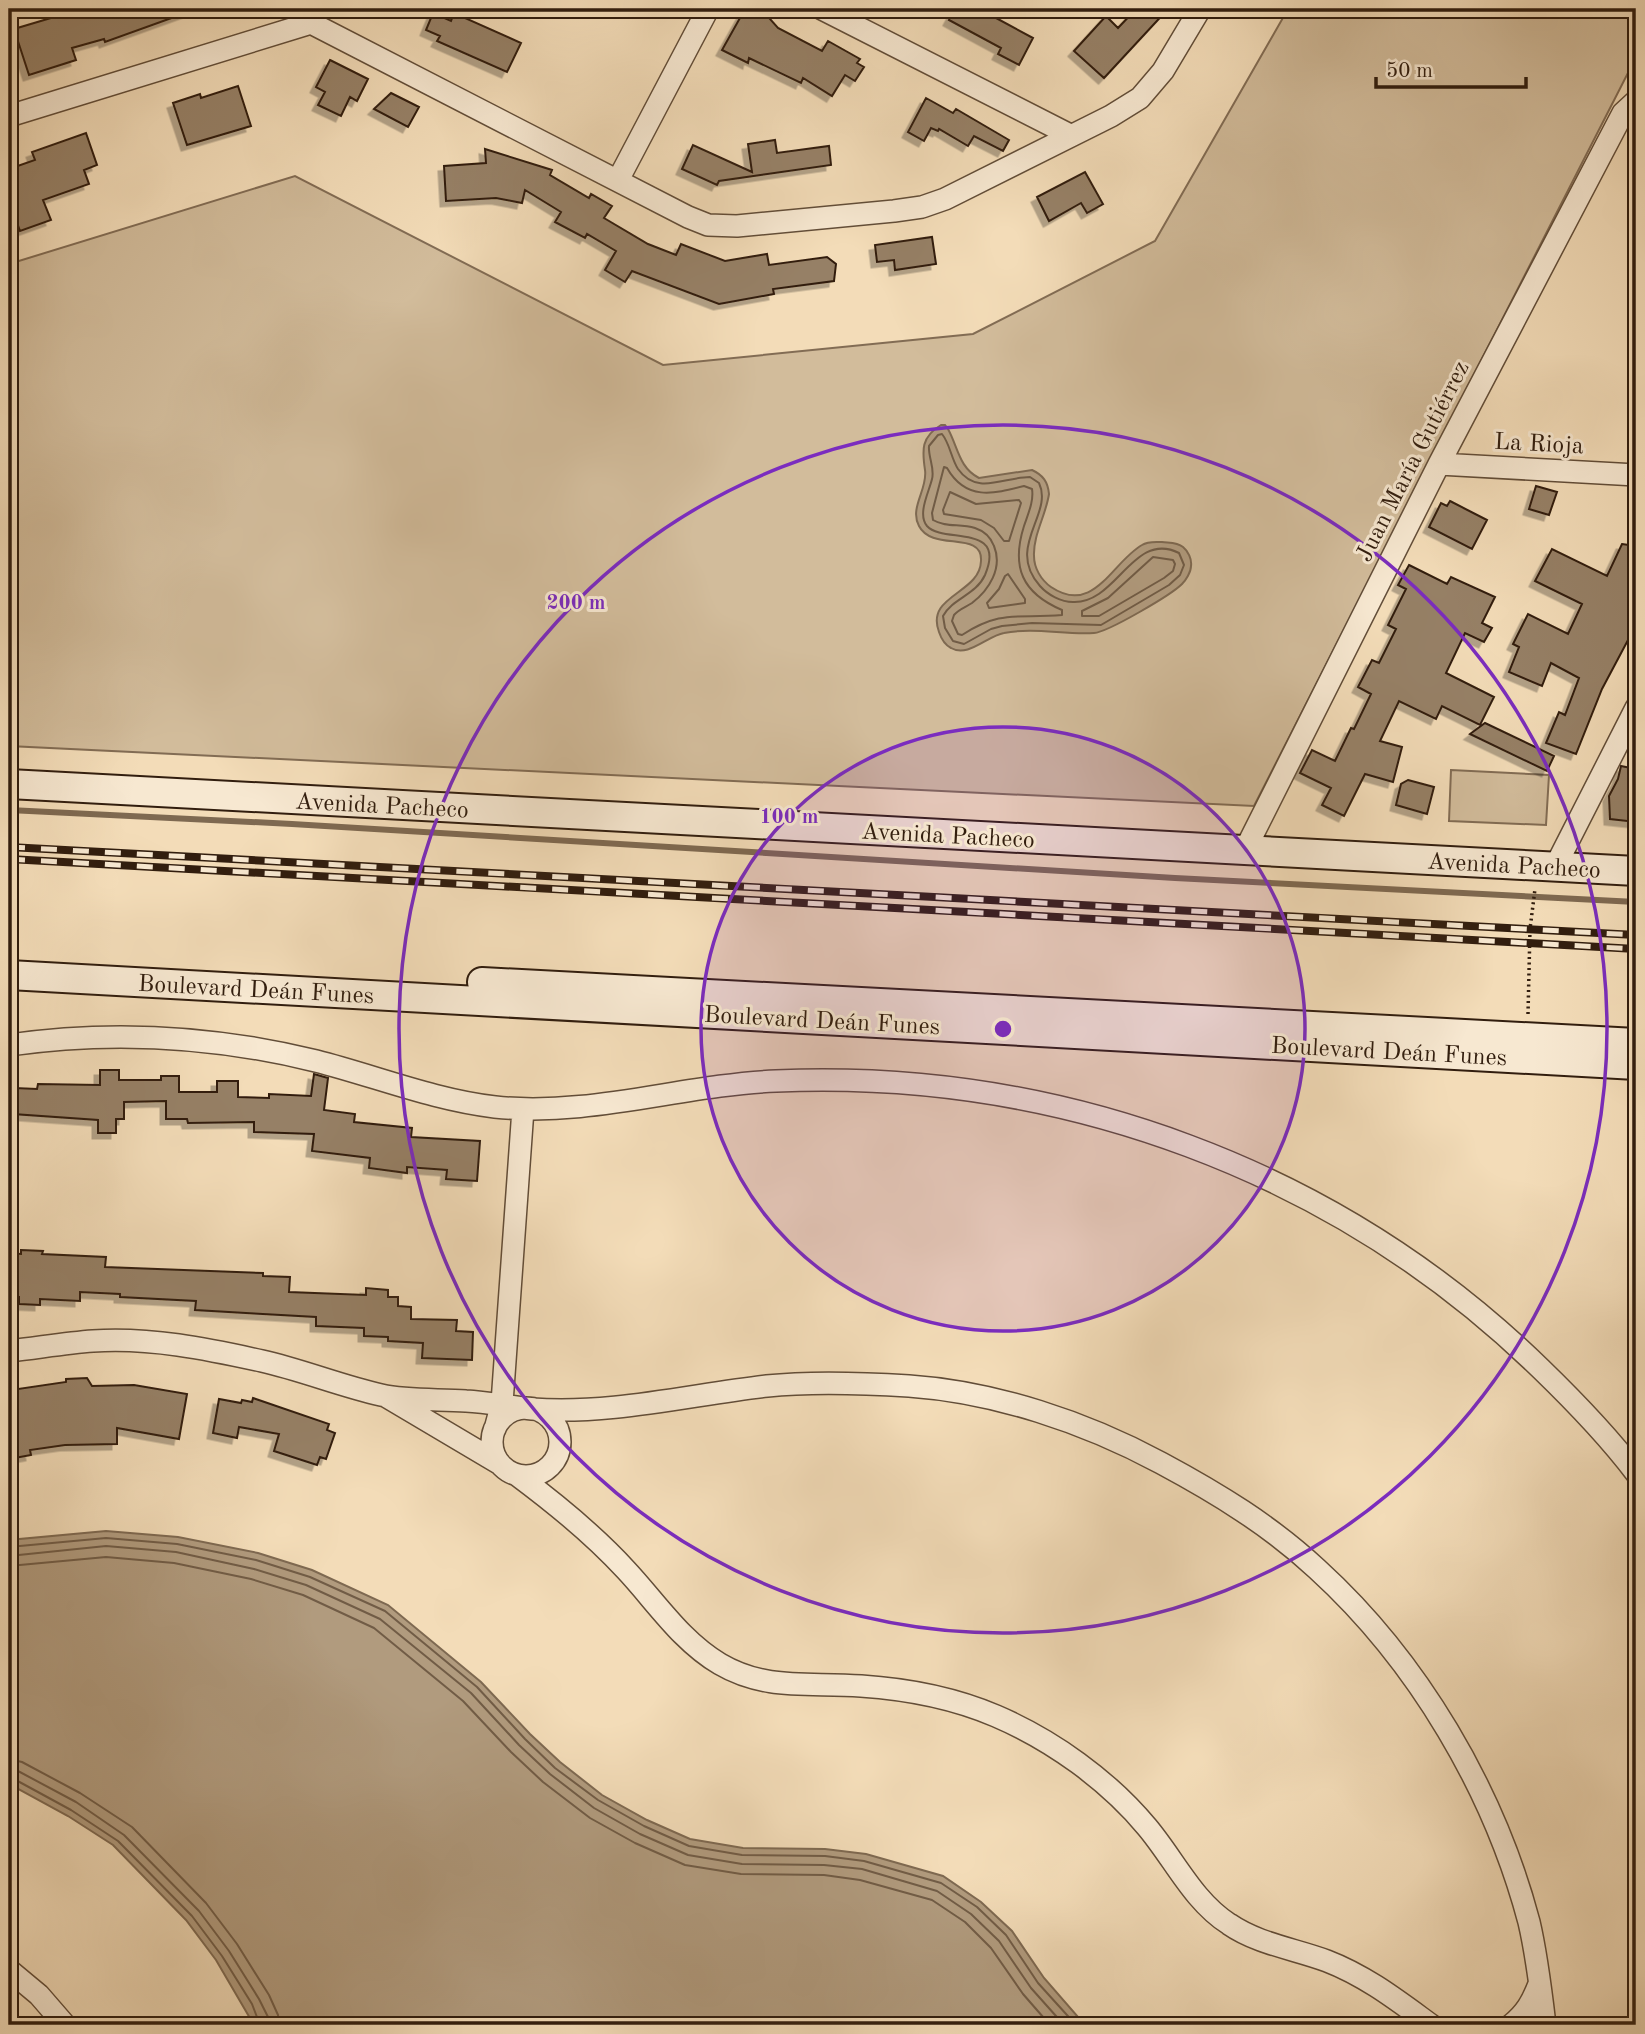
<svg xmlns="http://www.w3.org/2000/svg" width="1645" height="2034" viewBox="0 0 1645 2034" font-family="'Old Standard TT',serif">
	<defs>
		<filter id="shadow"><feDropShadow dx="-5.5" dy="5.5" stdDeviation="0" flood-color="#0004"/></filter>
	</defs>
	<rect width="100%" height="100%" fill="#f3dcb8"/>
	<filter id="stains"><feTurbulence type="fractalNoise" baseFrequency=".00286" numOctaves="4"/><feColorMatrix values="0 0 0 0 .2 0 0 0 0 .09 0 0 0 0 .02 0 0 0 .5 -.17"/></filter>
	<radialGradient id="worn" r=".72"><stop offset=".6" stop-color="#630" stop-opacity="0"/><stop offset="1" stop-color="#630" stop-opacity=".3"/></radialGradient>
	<!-- green -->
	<path fill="#d2bc9b" stroke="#826c54" stroke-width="2" d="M1288,9H1636V65H1632L1254,806L9,746V264L295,176L663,365L973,334L1155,241Z
		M1451,770L1549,775L1546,825L1449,821Z"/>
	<!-- water -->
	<path fill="#b19b7e" stroke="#7e6951" stroke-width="2" d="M941,425H945L948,429C958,447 959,468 979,478L1032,470C1043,475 1048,482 1049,494C1046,515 1033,535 1034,556C1034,568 1041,580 1051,587C1094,616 1112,562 1142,545C1148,541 1155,542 1162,542C1169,543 1177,542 1183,547C1188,551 1192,559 1191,566C1191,572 1186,580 1182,584C1171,595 1108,632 1094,633C1064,635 1034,627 1004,633C987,636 968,658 951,648C945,645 941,638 939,632C925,595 980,594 981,561C983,530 932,552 919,526C909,508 928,489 925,470C922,450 921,437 941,425Z
		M106,1531L178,1537L258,1553L312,1570L388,1605L481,1682L530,1734L560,1762L602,1795L647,1820L690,1839L743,1848L825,1849L866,1854L943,1876L981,1902L1012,1931L1044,1978L1085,2025H254L216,1960L186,1920L113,1845L68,1816L9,1784V1540Z"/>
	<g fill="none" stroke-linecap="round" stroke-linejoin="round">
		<!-- shore -->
		<path stroke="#715c46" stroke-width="2" d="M942,434C950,444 951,458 958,469C977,496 1004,477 1030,477L1039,483C1054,514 1005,547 1040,586C1048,595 1061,602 1073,602C1117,604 1133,530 1179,553L1184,565L1180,575L1169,585L1101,625L1032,623L1002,626L991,629L964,644L953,641L945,628L943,616C953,598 976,595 985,575C1007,523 943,544 927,526C917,514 929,492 932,479C935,468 928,457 929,446L938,435Z
			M944,467L947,468C966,501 993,494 1024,486L1032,489C1034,501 1028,514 1024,526C1011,567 1022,593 1062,610V615C1019,619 1002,609 962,635L958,634L952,621L954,615C959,609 966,607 972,603C989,590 1003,568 994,546C991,538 984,531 975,528C960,523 947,528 933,520L932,513Z
			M950,492L976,504L1019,500L1021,503L1009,541H1004L994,528L981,520L944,514L943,510Z
			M1153,557L1173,560L1175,564L1173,571L1164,578L1099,616H1082V611L1108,598Z
			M1008,574L1025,599V603L989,608L987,603L999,589L1005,576Z
			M9,1547L106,1538L177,1544L256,1560L310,1577L385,1611L477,1687L525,1739L555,1768L598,1800L644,1826L689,1846L742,1855L825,1856L864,1861L941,1883L977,1907L1006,1935L1038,1983L1076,2025
			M9,1556L106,1546L176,1552L254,1569L306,1585L380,1619L471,1693L519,1745L550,1774L594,1808L640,1834L688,1855L742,1864L824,1865L862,1869L937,1891L971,1914L999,1941L1031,1988L1064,2025
			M9,1566L106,1557L174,1563L251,1579L303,1595L374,1628L463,1701L511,1752L543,1782L590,1818L635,1843L685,1865L741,1874L824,1875L860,1880L932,1900L965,1922L991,1948L1023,1994L1050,2025
			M9,1759L22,1762L80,1793L132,1827L206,1903L237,1944L269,1995L278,2015L279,2025
			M9,1770L18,1771L76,1802L124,1835L199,1911L229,1951L259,1999L268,2017L269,2025
			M9,1779H14L71,1810L118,1841L192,1916L222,1956L252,2004L260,2025"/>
		<!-- stream -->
		<path stroke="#7e6951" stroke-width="6" d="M9,810L292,824L1175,878L1636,902"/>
	</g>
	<!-- building -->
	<path fill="#968066" stroke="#311d0e" stroke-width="2" filter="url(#shadow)" d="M81,9H191V11L105,42L104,39L72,48L76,60L29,75L14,29Z
		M745,9H761L778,28L822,51L828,41L860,59L857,63L864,67L855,81L845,75L832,96L803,78L801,83L749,58L748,63L722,50Z
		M955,9H985L997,16L996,18L1033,38L1019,65L998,54L1001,48L949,20Z
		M1136,9H1168L1104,78L1074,51L1106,16L1118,28Z
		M433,13L451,21L454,13L521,43L507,72L437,41L440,36L426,30Z
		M330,60L368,79L357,101L350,97L341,116L318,105L325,92L316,87Z
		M238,86L251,126L187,145L173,103L200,94L201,98Z
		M391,93L419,107L408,127L374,109Z
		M926,98L953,113L956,109L1009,140L1003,151L974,136L968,146L939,129L938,131L931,128L924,141L908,132Z
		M86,133L97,165L84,170L89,184L43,200L51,220L20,231L9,200V169L35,160L32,152Z
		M775,140L777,153L829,146L831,165L719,181L717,185L682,169L693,145L752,172L748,144Z
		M485,149L552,170L550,175L589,198L591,194L612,206L604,218L648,244L676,255L681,244L725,261L767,254L769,265L827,257L836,264L834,281L773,289L774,294L719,304L632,271L625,282L605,270L616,251L587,234L585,238L555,222L561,212L525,190L522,203L496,198L446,201L444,166L486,163Z
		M1085,172L1103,204L1087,213L1081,203L1049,221L1037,197Z
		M932,237L936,264L895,270L894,260L877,262L875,245Z
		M1536,486L1557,492L1549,515L1529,509Z
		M1450,501L1487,520L1472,549L1429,527L1441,503L1447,506Z
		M1622,544L1636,546V625L1602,689L1576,754L1546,743L1559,712L1565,715L1579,678L1551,663L1542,686L1509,672L1519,647L1513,644L1528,614L1568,634L1582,604L1535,581L1552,549L1607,576Z
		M1409,565L1447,584L1451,577L1495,597L1482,623L1492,628L1484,642L1465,633L1446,673L1494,697L1480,725L1442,706L1436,719L1399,701L1380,741L1402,747L1393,782L1365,774L1344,816L1322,805L1331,788L1300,773L1312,750L1335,761L1351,728L1354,729L1371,694L1358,687L1372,660L1379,663L1396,629L1388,625L1406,589L1398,585Z
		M1485,723L1554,756L1547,771L1470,734Z
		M1621,766L1636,769V822L1610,819L1609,796L1618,779Z
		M1408,780L1434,787L1427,814L1396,805L1401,784Z
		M100,1070H119V1080H161V1076H179V1092H217V1081H238V1097L269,1098V1094L311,1096L314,1074L328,1078L324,1110L355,1114L354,1122L412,1128L411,1137L480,1141L477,1181L446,1179L447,1170L407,1167V1173L369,1168L370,1158L312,1151L314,1134L254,1132V1122L188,1123L187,1119H166V1101L124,1102V1119H116V1133H98V1120L13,1114L15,1088L37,1089L38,1084L100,1085Z
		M21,1250L43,1251L42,1254L106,1257L105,1267L263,1273V1276L290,1277L289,1292L366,1295V1288L388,1290V1297H398V1306L411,1307V1319L457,1320L456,1331L473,1332L472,1360L422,1358L423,1343L388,1341V1337L364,1336V1328L316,1326V1317L195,1310L196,1301L120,1297V1294L80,1292V1301L40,1299V1305L19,1304V1297H9V1253L21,1254Z
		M87,1378L92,1386L134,1385L187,1394L179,1439L117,1428V1444L65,1445L30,1450L31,1455L9,1459V1406H13L11,1390L66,1382V1379Z
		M253,1398L329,1424L327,1430L335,1433L326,1459L320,1457L317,1465L274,1451L279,1434L239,1427L237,1438L213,1433L219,1399L241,1403L242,1400L252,1402Z"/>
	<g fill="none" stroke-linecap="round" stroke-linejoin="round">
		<!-- street casing -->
		<g stroke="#624d38" stroke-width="24">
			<path id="street" d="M301,9L311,23L688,217L708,225L737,226L894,211L922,207L945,199L1111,116L1140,98L1163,71L1200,9
				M822,9L1070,135
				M9,116L311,23
				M618,180L708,9
				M1439,464L1636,475
				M1244,852L1439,464L1623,113L1636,101
				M1555,867L1636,708
				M9,1045C112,1030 214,1036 316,1061C375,1076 434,1100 495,1107C590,1117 682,1085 776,1081C1060,1069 1337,1170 1541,1369C1574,1401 1608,1436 1636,1473
				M9,1351C37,1348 65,1343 93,1341C149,1337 208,1349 262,1361C302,1370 341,1386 381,1395C408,1401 438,1399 466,1401C488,1402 510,1407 532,1409C610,1415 689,1395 767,1386C813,1381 862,1383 909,1386C995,1392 1085,1422 1161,1463C1217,1493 1271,1526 1317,1569C1418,1661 1494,1790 1529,1922C1537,1956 1541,1991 1545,2025
				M387,1397L500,1464
				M492 1442a34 34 0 1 1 68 0a34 34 0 1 1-68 0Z
				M495,1429L502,1403L523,1109
				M517,1475C556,1504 593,1534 626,1570C656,1602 681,1641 720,1664C766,1691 810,1682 861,1686C906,1689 954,1698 996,1716C1052,1740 1108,1780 1147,1827C1174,1859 1193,1901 1229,1924C1258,1944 1295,1949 1327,1961C1366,1976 1398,2001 1431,2025
				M9,1970L39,1995L65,2025
				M1511,2025C1526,2013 1532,2002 1539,1984"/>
		</g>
		<!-- secondary casing -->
		<g stroke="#311d0e" stroke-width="32">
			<path id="secondary" d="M9,784L1636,871
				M9,975L1636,1065
				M482,982L1636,1043"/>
		</g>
		<!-- path -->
		<path stroke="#311d0e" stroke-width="3.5" stroke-dasharray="2 3.5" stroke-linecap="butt" d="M1528,1014L1530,929L1535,889"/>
		<!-- street -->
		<use href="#street" stroke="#f7e8d1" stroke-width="21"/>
		<!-- secondary -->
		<use href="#secondary" stroke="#f7e8d1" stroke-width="28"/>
		<!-- rail casing -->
		<g stroke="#311d0e" stroke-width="8">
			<path id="rail" d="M9,847L1636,935
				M9,859L1636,949"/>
		</g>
		<!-- rail -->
		<use href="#rail" stroke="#f7e8d1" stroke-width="5" stroke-dasharray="16" stroke-linecap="butt"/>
	</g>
	<!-- distance rings -->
	<circle cx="1003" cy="1029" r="302" fill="#7b2cbf" fill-opacity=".12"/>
	<g fill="none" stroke="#7b2cbf" stroke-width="3.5">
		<circle cx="1003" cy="1029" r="302"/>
		<circle cx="1003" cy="1029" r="604"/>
	</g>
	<g text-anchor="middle" stroke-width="6" stroke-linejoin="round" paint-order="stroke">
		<!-- street labels -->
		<g font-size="24" fill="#311d0e" stroke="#f7e8d1">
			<text transform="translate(1539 443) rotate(3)" y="8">La Rioja</text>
			<text transform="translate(1412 461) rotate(-63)" y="8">Juan María Gutiérrez</text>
			<text transform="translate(382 805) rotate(3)" y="8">Avenida Pacheco</text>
			<text transform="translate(948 835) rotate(3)" y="8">Avenida Pacheco</text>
			<text transform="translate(1514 865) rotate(3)" y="8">Avenida Pacheco</text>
			<text transform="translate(256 989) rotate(3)" y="8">Boulevard Deán Funes</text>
			<text transform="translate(822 1020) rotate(3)" y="8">Boulevard Deán Funes</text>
			<text transform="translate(1389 1051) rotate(3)" y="8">Boulevard Deán Funes</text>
		</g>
	</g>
	<circle cx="1003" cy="1029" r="10" fill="#7b2cbf" stroke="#f7e8d1" stroke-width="3.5"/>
	<g font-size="21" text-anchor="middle" font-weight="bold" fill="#7b2cbf" stroke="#f7e8d1" stroke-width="6" stroke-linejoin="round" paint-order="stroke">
		<text x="576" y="609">200 m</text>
		<text x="789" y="823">100 m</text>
	</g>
	<!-- margin -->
	<rect width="1645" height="2034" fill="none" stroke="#f3dcb8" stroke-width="35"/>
	<rect x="10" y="10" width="1624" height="2013" fill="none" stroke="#311d0e" stroke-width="3.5"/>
	<rect x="18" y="18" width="1610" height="1999" fill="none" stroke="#311d0e" stroke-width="2"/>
	<!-- scale -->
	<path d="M1376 77v10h150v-10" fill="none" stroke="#311d0e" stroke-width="3.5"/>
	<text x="1386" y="77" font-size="21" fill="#311d0e" stroke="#f7e8d1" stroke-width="5" paint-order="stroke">50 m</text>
	<rect width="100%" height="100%" filter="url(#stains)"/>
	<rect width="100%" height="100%" fill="url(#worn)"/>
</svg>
